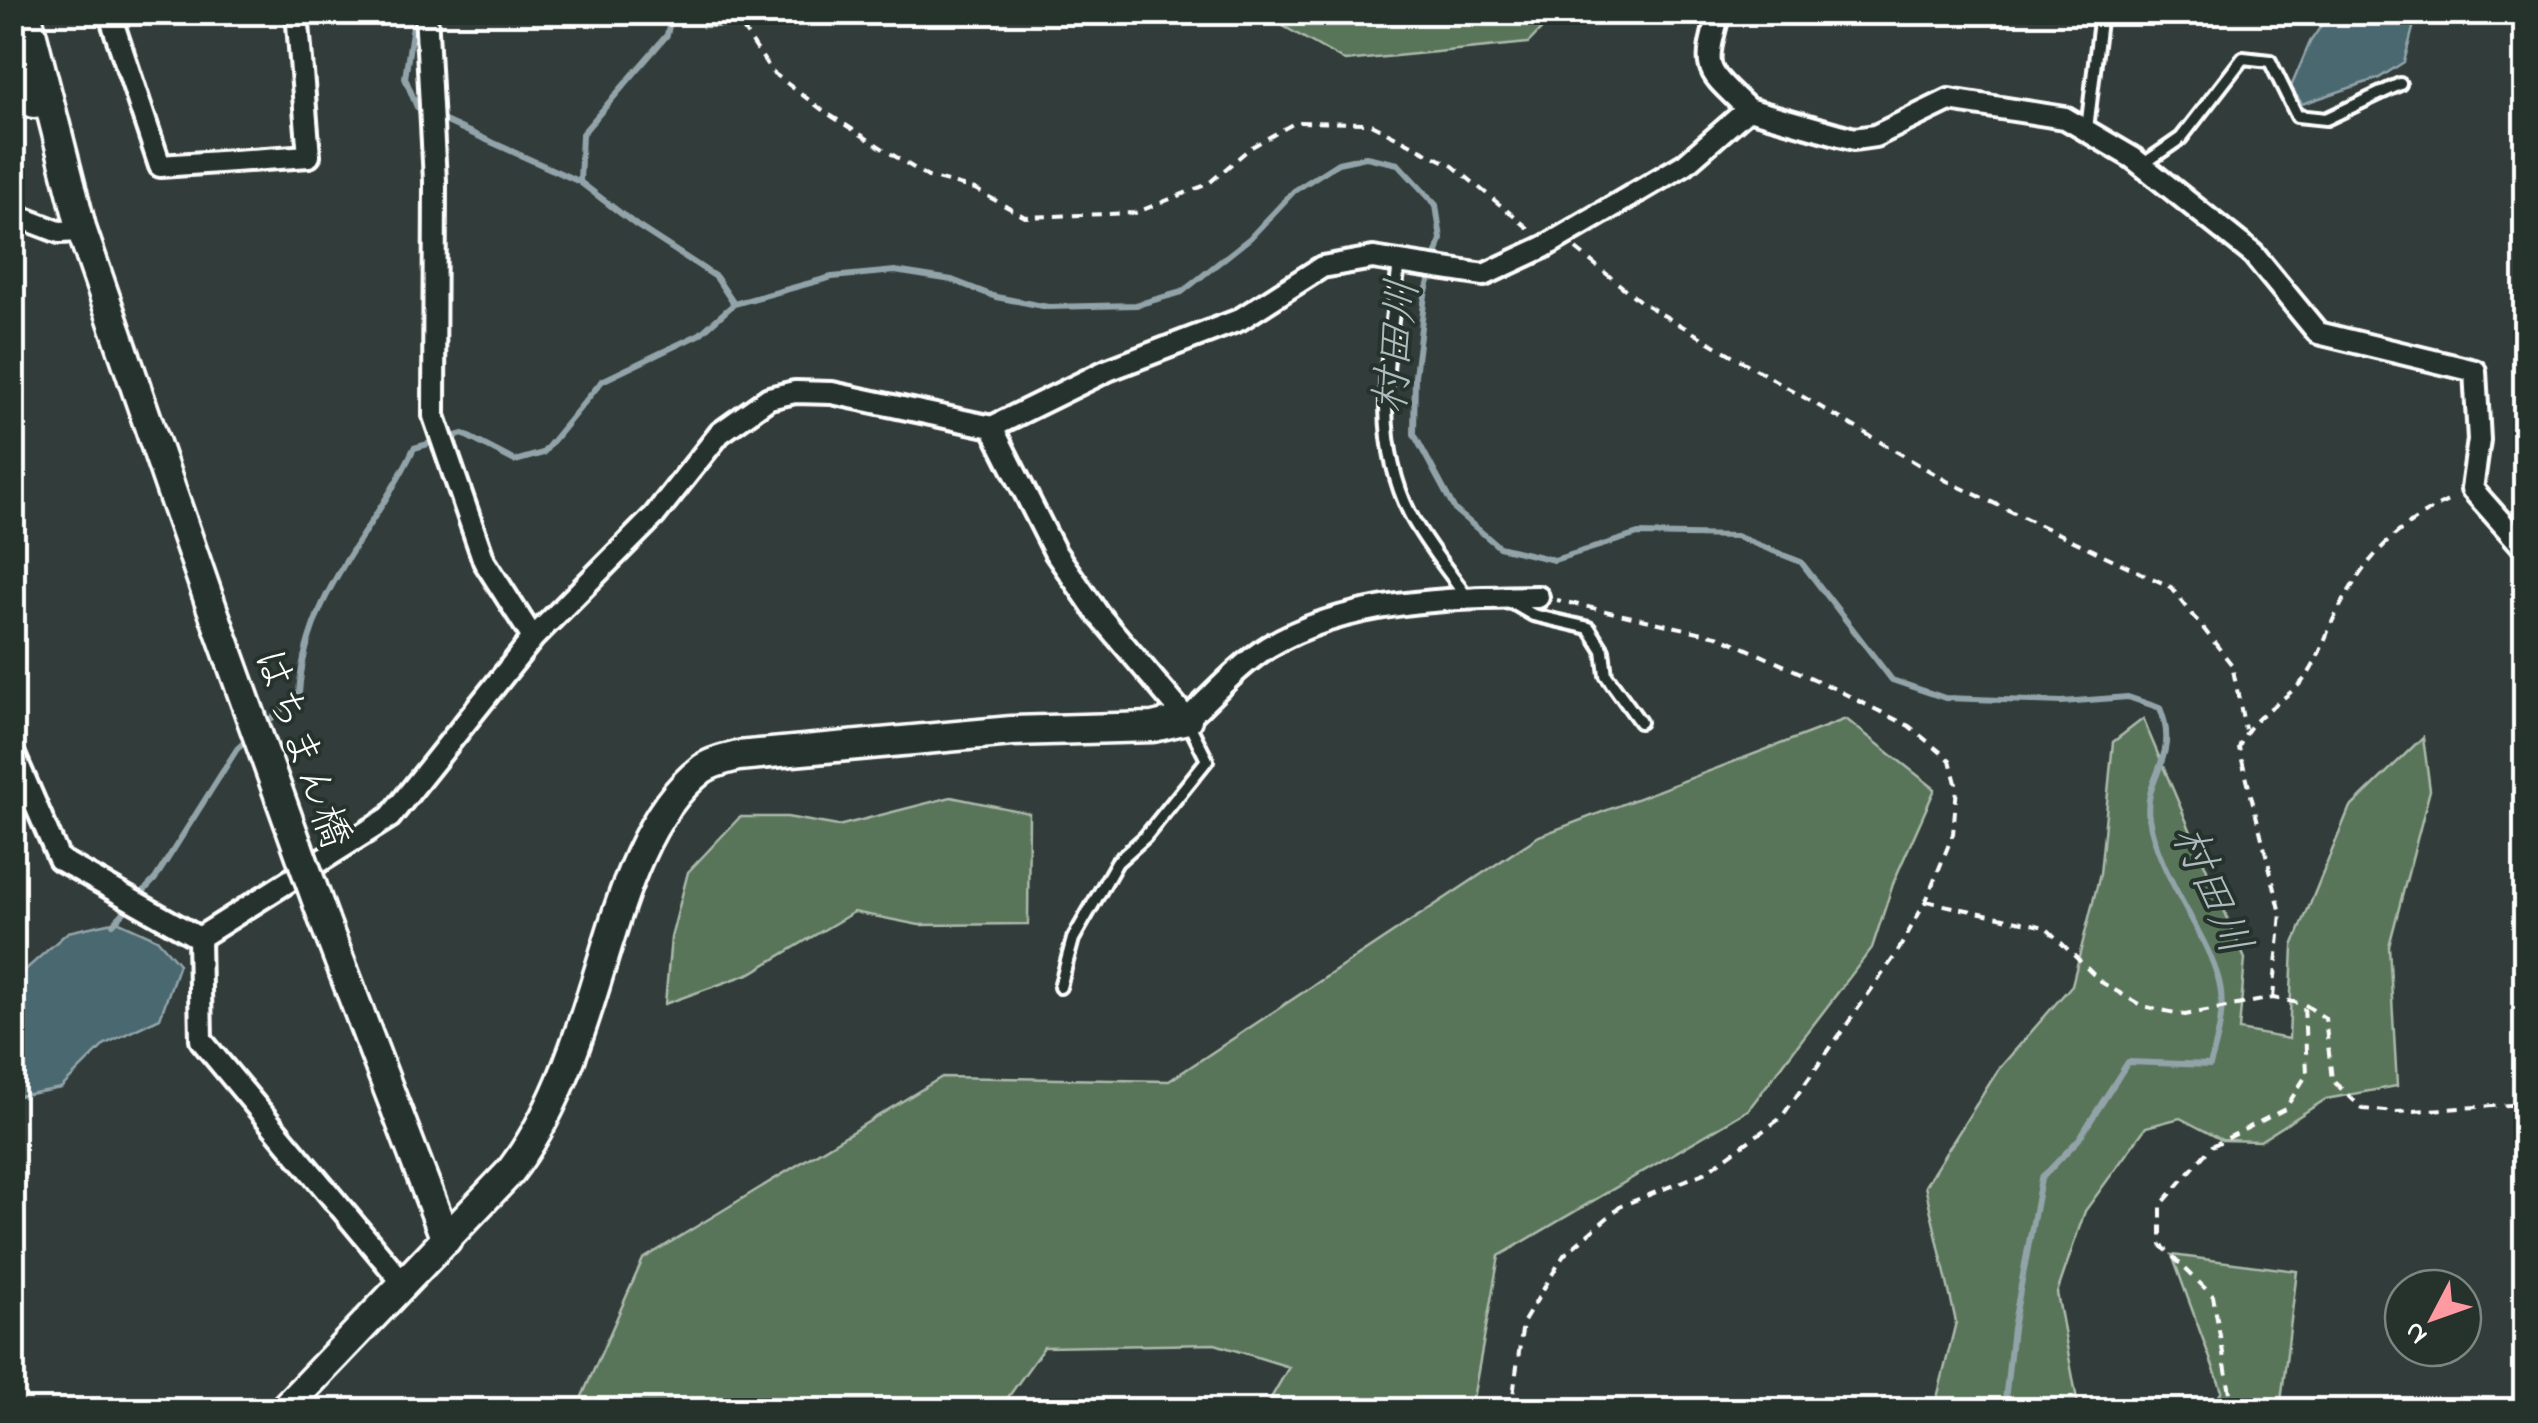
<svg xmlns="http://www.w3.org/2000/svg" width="2538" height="1423" viewBox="0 0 2538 1423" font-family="'Indie Flower','Klee One',sans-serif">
	<rect width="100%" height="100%" fill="#323c3a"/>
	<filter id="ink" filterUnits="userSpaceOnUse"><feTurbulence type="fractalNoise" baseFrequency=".01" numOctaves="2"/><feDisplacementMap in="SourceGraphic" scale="20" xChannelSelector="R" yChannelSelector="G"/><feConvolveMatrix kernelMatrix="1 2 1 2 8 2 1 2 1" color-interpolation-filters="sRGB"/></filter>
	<g filter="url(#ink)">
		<!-- green -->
		<path fill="#59745a" stroke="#acbaac" stroke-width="2.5" d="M705,13V12L896,13L877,23L703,27Z
			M1260,13H1557L1528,43L1345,61Z
			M1846,719L1935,789L1894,881L1872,948L1748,1110L1499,1256L1471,1410H1264L1289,1367L1215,1344L1044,1347L999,1410H576L643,1259L942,1077L1169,1081L1539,836Z
			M2143,719L2245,959L2239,1030L2289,1039L2293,946L2349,809L2423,737L2430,790L2389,946L2397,1086L2326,1099L2260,1141L2222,1140L2180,1118L2146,1127L2085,1211L2057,1293L2079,1410H1934L1956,1322L1925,1186L1998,1070L2072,985L2100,874L2113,742Z
			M951,797L1029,813L1028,924L919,925L854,912L751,973L665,1004L671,938L688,872L740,817H787L838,826Z
			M2172,1255L2297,1271L2280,1410H2211L2222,1391Z"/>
		<!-- water -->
		<path fill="#496770" stroke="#92a4a9" stroke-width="2.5" d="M2330,13H2417L2404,62L2379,78L2302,104L2291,87L2310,42Z
			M117,921L157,939L179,964L160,1018L105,1044L61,1088L13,1097V974L24,971L68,932Z"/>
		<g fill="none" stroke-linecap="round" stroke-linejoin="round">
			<!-- stream -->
			<path stroke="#92a4a9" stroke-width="6" d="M415,12L405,78L417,107L427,112
				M438,118L580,182L636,225L716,277L734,304
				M580,182L582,134L667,35L672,12
				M263,726L299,694C305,592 373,535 414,448L463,434L515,461L543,453L602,381L700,334L734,304L832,277L895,271L952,280L996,297L1048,307L1136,305L1182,292L1250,238L1294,191L1338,163L1366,157L1398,164L1436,205L1441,239L1425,295L1415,376L1414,434L1455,510L1499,547L1554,560L1638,534L1736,536L1801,562L1892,680L1945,698L2062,702L2128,697L2160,708C2181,758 2142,779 2149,818C2159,877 2205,929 2219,981C2226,1008 2218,1039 2210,1065L2128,1062L2079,1139L2041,1179L2013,1328L2004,1410
				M113,924L155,879L237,749L249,738"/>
			<!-- lane casing -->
			<g stroke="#fff" stroke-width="18">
				<path id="lane" d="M2087,129L2101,12
					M2142,165L2181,138L2243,58L2270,61L2297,116L2326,119L2400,84
					M1399,262C1390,347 1370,434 1410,514C1425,543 1448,570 1467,597
					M1509,601L1533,615L1589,628L1603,650L1606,675L1640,722
					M1060,987L1073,939L1117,862L1145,837L1207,760L1187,720"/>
			</g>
			<!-- street casing -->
			<g stroke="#fff" stroke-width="28">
				<path id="street" d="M109,12L160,166L309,156L297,12
					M426,12L435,181L434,416L484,561L533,638
					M1719,12C1703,72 1704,67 1748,109
					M12,214L59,232L82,231
					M992,427L1055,552L1098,614L1187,719C1212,696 1239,665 1268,647C1345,600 1450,598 1538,597
					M12,750L59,859L199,938L390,817L533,638L654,516L720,433L769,398L795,392L832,393L992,427L1108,370L1239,320L1322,267L1373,258L1484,275L1544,247L1685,164L1748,109L1854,139L1875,136L1949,100L2065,118L2133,158L2253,254L2318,333L2475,371L2479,440L2472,489L2526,550
					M199,938L201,1040L404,1284"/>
			</g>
			<!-- secondary casing -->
			<g stroke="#fff" stroke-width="35">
				<path id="secondary" d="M26,12L82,231L209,600
					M12,48L34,103
					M324,920L446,1240
					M283,1410L510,1172C552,1117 575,1050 595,985C617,915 641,816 702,769C712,762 726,759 738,756L1012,731L1153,727L1187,719"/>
			</g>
			<!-- path -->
			<path stroke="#fff" stroke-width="4" stroke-dasharray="10 8" stroke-linecap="butt" d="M732,12L772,72L825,112L928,177L975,189L1025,217L1135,213L1208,184L1250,148L1296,122L1369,123L1453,166L1533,232
				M1576,249L1641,302L1947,481L2171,587L2232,665L2245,729
				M1926,901L2045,927L2101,982L2142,1006L2185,1015L2273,998L2304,1004L2325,1018L2332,1080L2363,1109L2396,1112L2526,1104
				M2273,998L2281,913L2239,748C2250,714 2284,704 2306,677C2319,660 2326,633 2336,614C2366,557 2396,525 2454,498
				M1511,1410L1523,1323L1564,1255L1621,1206L1704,1173L1781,1118L1895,956L1926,901L1953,834L1957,787L1950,760L1909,726L1827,685L1721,637L1557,600
				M2233,1410L2213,1296L2161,1245V1205L2212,1146L2285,1109L2307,1074L2304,1004"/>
			<!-- lane -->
			<use href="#lane" stroke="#26332d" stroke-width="10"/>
			<!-- street -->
			<use href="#street" stroke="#26332d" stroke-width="20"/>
			<!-- secondary -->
			<use href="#secondary" stroke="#26332d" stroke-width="28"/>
			<!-- secondary-bridge casing -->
			<g stroke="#fff" stroke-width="35" stroke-linecap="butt">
				<path id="secondary-bridge" d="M209,600L324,920"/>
			</g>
			<!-- secondary-bridge -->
			<use href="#secondary-bridge" stroke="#26332d" stroke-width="28"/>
		</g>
	</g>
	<g text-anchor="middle" stroke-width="8" stroke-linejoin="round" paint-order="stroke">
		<!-- street labels -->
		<g font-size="42" fill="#fff" stroke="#26332d">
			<text transform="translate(304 747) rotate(70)" y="15">はちまん橋</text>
		</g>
		<!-- water labels -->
		<g font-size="45" font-style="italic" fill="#adbbbf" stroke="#26332d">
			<text transform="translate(1394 346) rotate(-84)" y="16">村田川</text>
			<text transform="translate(2214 889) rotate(67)" y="16">村田川</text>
		</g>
	</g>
	<!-- margin -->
	<rect width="2538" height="1423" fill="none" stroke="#26332d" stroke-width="50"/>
	<rect x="25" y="25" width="2488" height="1373" fill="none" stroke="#fff" stroke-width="4" filter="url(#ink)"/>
	<!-- north arrow -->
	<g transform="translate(2433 1318) rotate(229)"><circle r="48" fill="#26332d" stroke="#7d8581" stroke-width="2.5"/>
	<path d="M0-8L18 38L0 25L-18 38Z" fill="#ff9aa2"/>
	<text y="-15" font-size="28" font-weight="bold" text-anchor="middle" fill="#ffffff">N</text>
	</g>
</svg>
